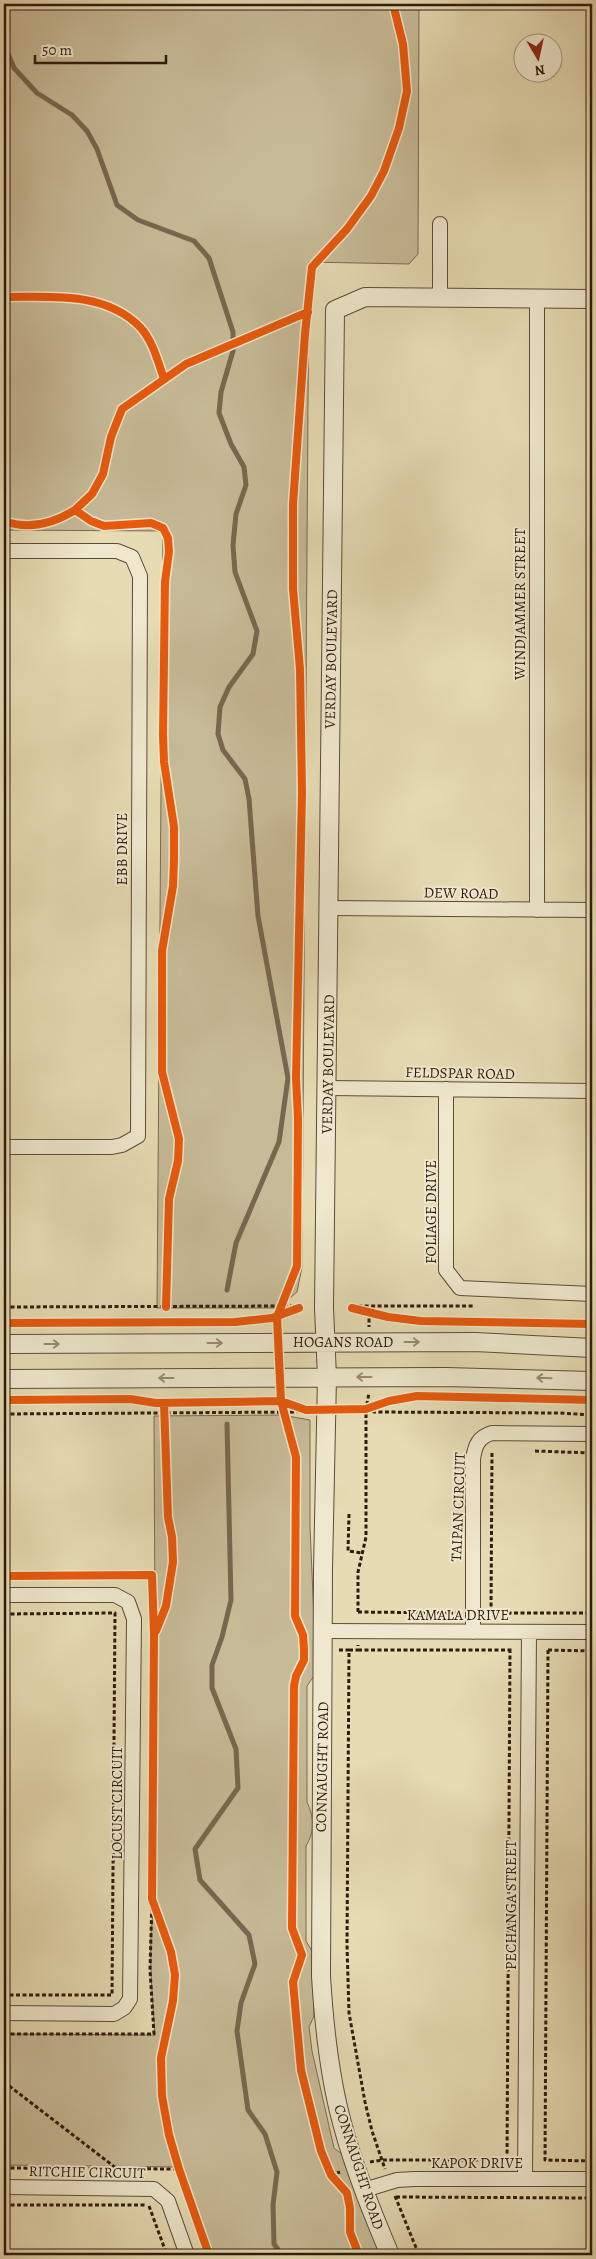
<svg xmlns="http://www.w3.org/2000/svg" width="596" height="2259" viewBox="0 0 596 2259" font-family="Alegreya,serif">
	<rect width="100%" height="100%" fill="#e6dbb3"/>
	<filter id="stains"><feTurbulence type="fractalNoise" baseFrequency=".004" numOctaves="4"/><feColorMatrix values="0 0 0 0 .2 0 0 0 0 .09 0 0 0 0 .02 0 0 0 .5 -.17"/></filter>
	<radialGradient id="worn" r=".72"><stop offset=".6" stop-color="#630" stop-opacity="0"/><stop offset="1" stop-color="#630" stop-opacity=".3"/></radialGradient>
	<!-- green -->
	<path fill="#c7ba97" stroke="#7b6a52" d="M4,4H419L418,254L409,264L309,262L302,1267L297,1292L278,1308H157L163,531L4,530Z
		M282,1415L310,1420V1526L314,1620V1676L307,1686V1802C314,1817 315,1831 306,1846V1941L312,1951L314,2016L309,2027L312,2051L334,2148L343,2155L381,2255H212L182,2167L4,2165V2034L155,2035C152,1991 147,1943 155,1900L157,1636L155,1626L154,1416Z"/>
	<g fill="none" stroke-linecap="round" stroke-linejoin="round">
		<!-- stream -->
		<path stroke="#78674f" stroke-width="5" d="M4,44L14,68L37,93L72,115L87,131L97,149L117,205L138,220L194,241L209,258L233,332V351L221,392L219,413L231,444L244,467L246,485L236,514L233,545L235,572L257,631L253,654L229,687L220,707L218,734L223,750L245,779L249,799L258,916L288,1078L279,1142L236,1243L227,1290
			M227,1424L231,1600L222,1637L212,1665V1688L236,1749L238,1788L195,1849L200,1880L249,1935L255,1964L241,2003L237,2031L248,2110L265,2134L277,2172L273,2205L274,2244L282,2255"/>
		<!-- minor casing -->
		<g stroke="#5d4b37" stroke-width="16">
			<path id="minor" d="M440,298V224
				M537,299V910
				M4,551H117L132,557L140,576L138,1136L122,1145L112,1147H4
				M329,908L592,910
				M328,1088L592,1091
				M446,1089V1270L460,1288L592,1294
				M4,1595H115L128,1602L134,1619L130,1999L124,2008L114,2014L4,2013
				M323,1631L592,1632
				M473,1632V1459C475,1446 478,1437 492,1433L592,1434
				M525,2179L529,1632
				M4,2187L154,2189L168,2201L187,2255
				M364,2190L397,2180L414,2179H592"/>
		</g>
		<!-- tertiary casing -->
		<g stroke="#5d4b37" stroke-width="20">
			<path id="tertiary" d="M4,1344L475,1342L592,1348
				M4,1379L446,1377L592,1381
				M390,2255C372,2212 354,2168 342,2123C329,2075 324,2026 321,1976L323,1570L327,1377L324,1308L335,310L365,297L592,299"/>
		</g>
		<!-- path -->
		<path stroke="#2f1b0e" stroke-width="3" stroke-dasharray="4 2.5" stroke-linecap="butt" d="M4,1307L290,1306L299,1308
			M352,1308L357,1306H474
			M369,1312V1327
			M366,1409L374,1412L559,1413L592,1415
			M4,1414L296,1412L306,1410
			M535,1451L592,1453
			M349,1514L348,1551L362,1553
			M4,1576L152,1575L154,1635
			M358,1612V1572L366,1537V1409L369,1393
			M358,1612L459,1613
			M488,1613H592
			M491,1613L492,1451
			M4,1614L115,1613L112,1995H4
			M339,1650H349L347,1945L349,2013L365,2102L372,2131L385,2169
			M349,1650H358V1645
			M358,1650H512
			M548,1650L545,2160L592,2161
			M548,1650L592,1651
			M4,2034H154L150,1970L152,1899
			M4,2082L116,2168
			M507,2160L510,1650
			M370,2162L382,2160H508
			M4,2168L179,2169
			M331,2175L340,2172
			M395,2196L419,2255
			M396,2197L592,2198
			M4,2205H145
			M149,2206L167,2255"/>
		<!-- minor -->
		<use href="#minor" stroke="#efe8ce" stroke-width="14"/>
		<!-- tertiary -->
		<use href="#tertiary" stroke="#efe8ce" stroke-width="18"/>
		<!-- cycleway casing -->
		<g stroke="#efe8ce" stroke-width="11">
			<path id="cycleway" d="M4,297C50,297 105,291 140,327C153,341 158,362 164,379
				M4,521C29,530 54,523 75,510
				M166,1307L169,1199L178,1161L179,1139L162,1072V951L173,886L174,860V827L164,762L163,735L165,582L169,552L168,538L163,528L151,523L104,526L91,521L75,510L92,494L103,474L111,437L122,409L186,364L308,312
				M352,1308L388,1317L421,1321L592,1324
				M4,1323L235,1322L272,1318L299,1308
				M4,1400L130,1399L156,1403L281,1401L306,1410L366,1409L389,1401L417,1396L592,1400
				M4,1576L152,1575L154,1635L152,1899L171,1952L175,1975L173,2001L161,2058L162,2096L169,2135L179,2169L209,2255
				M156,1631L166,1606L173,1562L172,1537L168,1517L164,1403
				M359,2255L350,2232V2208L347,2193L331,2175L321,2151L301,2070L293,1982L302,1955L292,1928L294,1686L296,1676L304,1660V1649L303,1635L295,1616L296,1457L281,1401L277,1317L297,1266L298,1119L296,1078L302,792L300,669L293,589V504L305,334L312,267L347,229L371,196L384,171L399,128L407,91L403,44L393,4"/>
		</g>
		<!-- cycleway -->
		<use href="#cycleway" stroke="#e8590c" stroke-width="8"/>
	</g>
	<!-- one-way arrows -->
	<defs><path id="oneway-shaft" d="M-6 0H5M1.5-3L5.5 0L1.5 3" fill="none" stroke-width="1.6" stroke-linecap="round" stroke-linejoin="round" transform="scale(1.25)"/></defs>
	<g stroke="#998c78">
		<use href="#oneway-shaft" transform="translate(412 1342)"/>
		<use href="#oneway-shaft" transform="translate(215 1343)"/>
		<use href="#oneway-shaft" transform="translate(52 1344)"/>
		<use href="#oneway-shaft" transform="translate(364 1377) rotate(-180)"/>
		<use href="#oneway-shaft" transform="translate(166 1378) rotate(180)"/>
		<use href="#oneway-shaft" transform="translate(544 1378) rotate(-178)"/>
	</g>
	<g text-anchor="middle" stroke-width="4" stroke-linejoin="round" paint-order="stroke">
		<!-- street labels -->
		<g font-size="15" fill="#2f1b0e" stroke="#efe8ce">
			<text transform="translate(520 604) rotate(-90)" y="5">WINDJAMMER STREET</text>
			<text transform="translate(331 659) rotate(-89)" y="5">VERDAY BOULEVARD</text>
			<text transform="translate(122 849) rotate(-90)" y="5">EBB DRIVE</text>
			<text transform="translate(461 893) rotate(1)" y="5">DEW ROAD</text>
			<text transform="translate(328 1064) rotate(-89)" y="5">VERDAY BOULEVARD</text>
			<text transform="translate(460 1073) rotate(1)" y="5">FELDSPAR ROAD</text>
			<text transform="translate(431 1212) rotate(-90)" y="5">FOLIAGE DRIVE</text>
			<text x="343" y="1347">HOGANS ROAD</text>
			<text transform="translate(458 1507) rotate(-88)" y="5">TAIPAN CIRCUIT</text>
			<text x="458" y="1620">KAMALA DRIVE</text>
			<text transform="translate(322 1767) rotate(-89)" y="5">CONNAUGHT ROAD</text>
			<text transform="translate(117 1803) rotate(-90)" y="5">LOCUST CIRCUIT</text>
			<text transform="translate(511 1905) rotate(-90)" y="5">PECHANGA STREET</text>
			<text x="477" y="2168">KAPOK DRIVE</text>
			<text transform="translate(359 2167) rotate(72)" y="5">CONNAUGHT ROAD</text>
			<text transform="translate(87 2172) rotate(1)" y="5">RITCHIE CIRCUIT</text>
		</g>
	</g>
	<!-- margin -->
	<rect width="596" height="2259" fill="none" stroke="#e6dbb3" stroke-width="20"/>
	<rect x="5" y="5" width="586" height="2249" fill="none" stroke="#2f1b0e" stroke-width="2.5"/>
	<rect x="10" y="10" width="576" height="2239" fill="none" stroke="#2f1b0e"/>
	<!-- north arrow -->
	<g transform="translate(538 58) rotate(171)"><circle r="24" fill="#efe8ce" stroke="#a29681"/>
	<path d="M0-4L9 19L0 12L-9 19Z" fill="#8f2418"/>
	<text y="-8" font-size="14" font-weight="bold" text-anchor="middle" fill="#2f1b0e">N</text>
	</g>
	<!-- scale -->
	<path d="M35 55v8h131v-8" fill="none" stroke="#2f1b0e" stroke-width="2.5"/>
	<text x="42" y="55" font-size="15" fill="#2f1b0e" stroke="#efe8ce" stroke-width="4" paint-order="stroke">50 m</text>
	<rect width="100%" height="100%" filter="url(#stains)"/>
	<rect width="100%" height="100%" fill="url(#worn)"/>
</svg>
